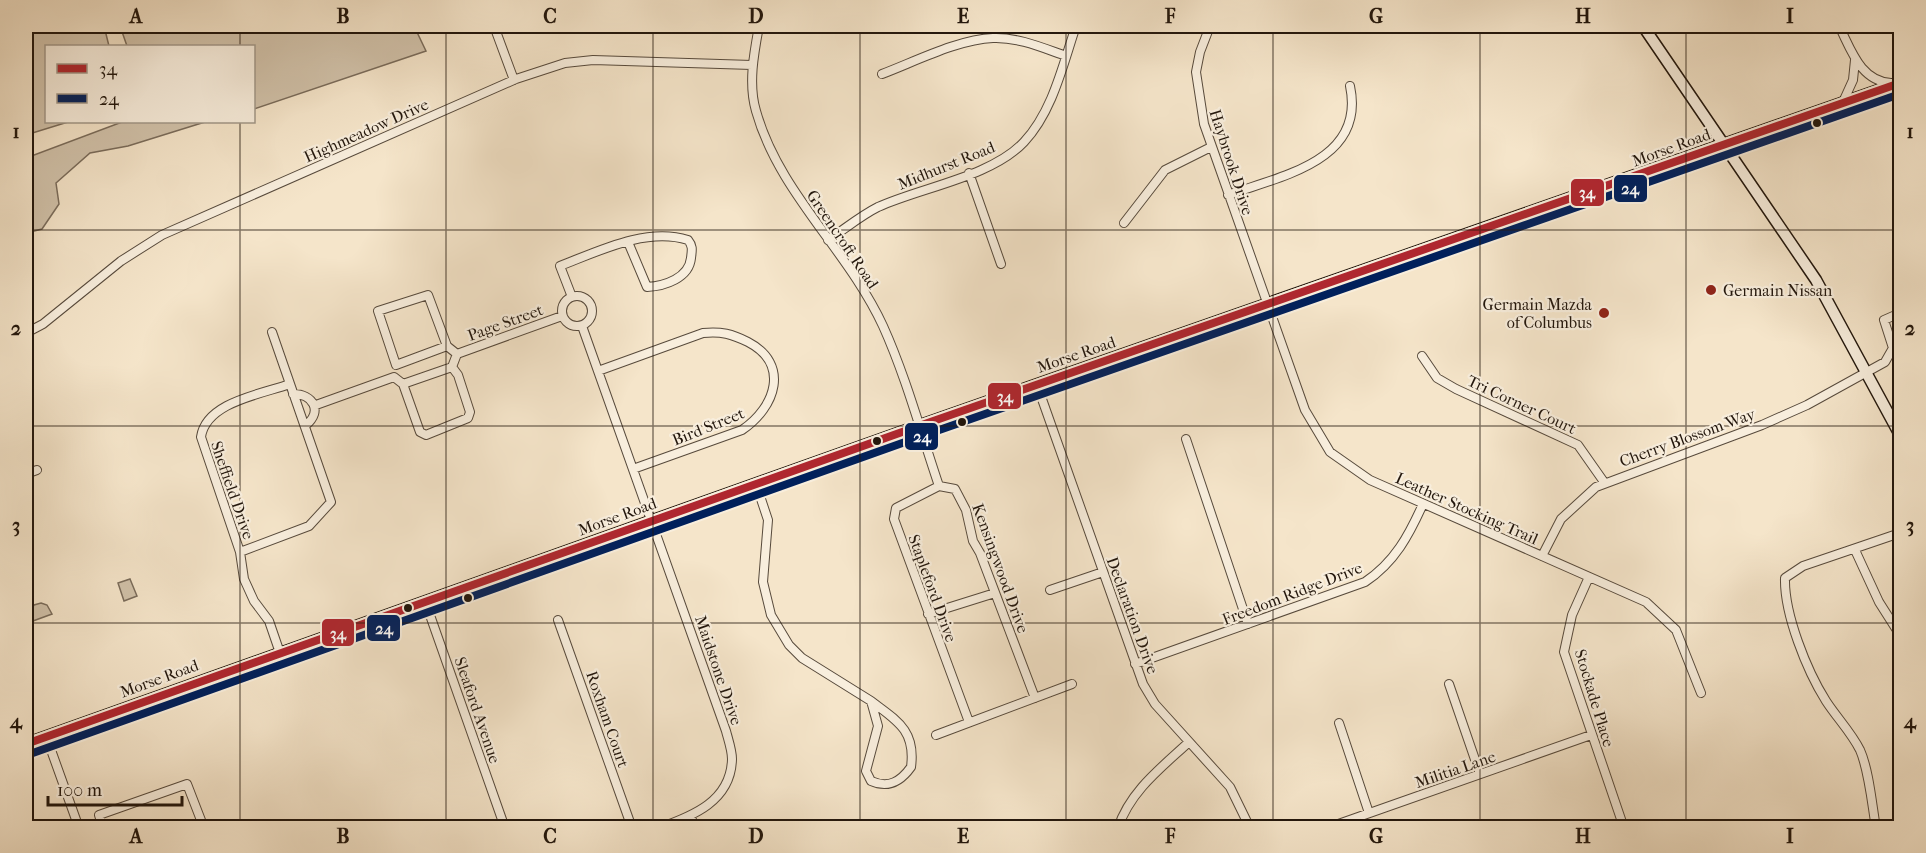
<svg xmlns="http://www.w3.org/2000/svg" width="1926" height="853" viewBox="0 0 1926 853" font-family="'IM FELL French Canon',serif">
	<rect width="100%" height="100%" fill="#f5e5ca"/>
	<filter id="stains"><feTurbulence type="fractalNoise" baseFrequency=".00333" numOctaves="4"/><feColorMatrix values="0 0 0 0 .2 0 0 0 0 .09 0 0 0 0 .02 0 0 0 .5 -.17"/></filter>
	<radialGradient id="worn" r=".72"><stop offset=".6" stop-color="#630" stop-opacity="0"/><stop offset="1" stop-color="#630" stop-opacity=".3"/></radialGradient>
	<!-- green -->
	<path fill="#d1c2aa" stroke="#7a6c5b" stroke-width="1.5" d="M26,26H104L109,46H46V122H68L26,135Z
		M120,26H414L426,51L254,109V46H127Z
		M122,122H205L128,146L90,153L56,183L59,204L42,229L26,233V158Z
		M130,579L137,596L124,601L118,583Z
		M41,603L47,605L52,614L33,621L30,611L34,605Z"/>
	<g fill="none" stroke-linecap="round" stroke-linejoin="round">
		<!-- street casing -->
		<g stroke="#574a3c" stroke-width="10">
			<path id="street" d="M494,26L514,80
				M759,26C754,53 748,84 756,111C779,193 848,250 883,326C906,377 921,433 939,486
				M1210,26L1200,52L1196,72L1204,124L1305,410L1330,452L1370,480L1646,602L1676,630L1701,693
				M1839,26C1851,49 1860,81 1891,83
				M882,74C914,62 959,39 993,38C1018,37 1043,48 1066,56
				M1843,102L1853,80L1855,60
				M969,173L1001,264
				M1228,195C1281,176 1366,161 1350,86
				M1124,223L1165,170L1211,147
				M828,240C845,229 860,216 878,207C922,187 991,177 1024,142C1053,111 1063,64 1076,26
				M562 311a15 15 0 1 1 30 0a15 15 0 1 1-30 0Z
				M572,297L560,266C599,251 646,227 688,240C693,246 692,250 691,258C689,278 665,286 647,287L628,242
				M582,326L726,731C728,739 732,750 732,759C731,801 693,816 659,828
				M26,333L43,324L121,261L162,235L516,79L565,63L593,60L752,65
				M1422,356L1437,378L1456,389L1578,445L1604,482
				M396,365L378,311L428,295L447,346
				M396,365L447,346L457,354
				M598,371L703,333C721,331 732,334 748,342C790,364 776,407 742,430L633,469
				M403,384L420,432L426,435L468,418L470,412L458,375L452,367
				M1037,385L1143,684L1155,704L1230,787L1250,828
				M293,394C313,394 323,411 306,425
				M316,405L394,377L403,384L452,367L457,354L562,316
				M1186,439L1248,624
				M26,474L37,470
				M756,484L768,520L763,582L771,615L789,645L802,658L871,701L878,726L866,771L871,781C889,789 901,781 911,767C916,730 896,720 871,701
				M939,486L896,508L894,519L969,722
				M939,486L955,489L966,510L973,541L980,553L1035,698
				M1855,550L1879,602L1900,635
				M240,552L309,526L331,502L272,332
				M1542,556L1561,519L1596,487L1762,425L1807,405L1885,362L1893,348L1884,320L1900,313
				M1589,577L1572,615L1564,652L1624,828
				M1050,590L1103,572
				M425,601L505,828
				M928,614L995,593
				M558,620L632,828
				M280,653L269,621L254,601L244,579L240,552L201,437C206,402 262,394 290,384
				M1135,664L1365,582C1395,562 1409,535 1423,504
				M1449,684L1480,774
				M1339,723L1369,813
				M936,735L1072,684
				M46,736L79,828
				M691,816L694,828
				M103,828L99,815L187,784L204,828
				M1118,828C1130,791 1162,767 1189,742
				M1327,828L1591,735
				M1876,828C1872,805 1869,770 1860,750C1851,732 1837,718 1826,701C1807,671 1784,614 1785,578L1803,566L1900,533"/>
		</g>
		<!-- secondary casing -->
		<g stroke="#22160c" stroke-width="13">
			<path id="secondary" d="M1643,26L1816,280L1900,435"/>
		</g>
		<!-- primary casing -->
		<g stroke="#22160c" stroke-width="14">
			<path id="primary" d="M26,744L919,426L1900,83"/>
		</g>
		<!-- street -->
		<use href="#street" stroke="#f8eedd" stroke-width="8"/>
		<!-- secondary -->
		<use href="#secondary" stroke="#f8eedd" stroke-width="10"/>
		<!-- primary -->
		<use href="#primary" stroke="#f5e5ca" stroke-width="12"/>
		<!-- bus-1 casing -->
		<g stroke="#f8eedd" stroke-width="12">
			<path id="bus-1" d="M26,744L919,426L1900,83"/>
		</g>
		<!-- bus-2 casing -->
		<g stroke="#f8eedd" stroke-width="12">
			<path id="bus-2" d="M30,754L922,436L1900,94"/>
		</g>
		<!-- bus-1 -->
		<use href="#bus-1" stroke="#af272f" stroke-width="8"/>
		<!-- bus-2 -->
		<use href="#bus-2" stroke="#00205b" stroke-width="8"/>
	</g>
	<!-- grid -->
	<path fill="none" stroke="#22160c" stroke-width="1.5" stroke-opacity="0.55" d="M240,26V46M446,26V828M653,26V828M860,26V828M1066,26V828M1273,26V828M1480,26V828M1686,26V828M240,122V828M26,230H1900M26,426H1900M26,623H1900"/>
	<!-- markers -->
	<g fill="#22160c" stroke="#f8eedd" stroke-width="2">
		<circle cx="1817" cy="123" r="5"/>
		<circle cx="962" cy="422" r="5"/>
		<circle cx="877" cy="441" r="5"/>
		<circle cx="468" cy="598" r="5"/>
		<circle cx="408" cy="608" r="5"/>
	</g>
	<g fill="#8f2418" stroke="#f8eedd" stroke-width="2">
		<circle cx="1711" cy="290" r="6"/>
		<circle cx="1604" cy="313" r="6"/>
	</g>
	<g text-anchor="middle" stroke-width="4.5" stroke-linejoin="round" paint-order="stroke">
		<!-- street labels -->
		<g font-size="16" fill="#22160c" stroke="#f8eedd">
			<text transform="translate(366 130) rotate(-24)" y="6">Highmeadow Drive</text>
			<text transform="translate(1671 147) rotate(-20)" y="6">Morse Road</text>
			<text transform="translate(1232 162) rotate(72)" y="6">Haybrook Drive</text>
			<text transform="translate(946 165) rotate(-22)" y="6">Midhurst Road</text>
			<text transform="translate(843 239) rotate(56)" y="6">Greencroft Road</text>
			<text transform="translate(505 322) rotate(-20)" y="6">Page Street</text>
			<text transform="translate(1076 354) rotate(-19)" y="6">Morse Road</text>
			<text transform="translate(1522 404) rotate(25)" y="6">Tri Corner Court</text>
			<text transform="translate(708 426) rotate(-22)" y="6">Bird Street</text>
			<text transform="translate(1687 437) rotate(-20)" y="6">Cherry Blossom Way</text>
			<text transform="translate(233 490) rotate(71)" y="6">Sheffield Drive</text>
			<text transform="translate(1467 508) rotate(24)" y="6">Leather Stocking Trail</text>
			<text transform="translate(617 516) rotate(-20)" y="6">Morse Road</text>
			<text transform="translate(1001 568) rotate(70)" y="6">Kensingwood Drive</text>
			<text transform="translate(933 588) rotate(70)" y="6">Stapleford Drive</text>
			<text transform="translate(1292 593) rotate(-21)" y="6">Freedom Ridge Drive</text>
			<text transform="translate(1133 615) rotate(70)" y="6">Declaration Drive</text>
			<text transform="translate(719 670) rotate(71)" y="6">Maidstone Drive</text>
			<text transform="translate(159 678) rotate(-20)" y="6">Morse Road</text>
			<text transform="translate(1595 698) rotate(73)" y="6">Stockade Place</text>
			<text transform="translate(478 710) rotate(71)" y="6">Sleaford Avenue</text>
			<text transform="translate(608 719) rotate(71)" y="6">Roxham Court</text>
			<text transform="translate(1455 769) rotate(-19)" y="6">Militia Lane</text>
		</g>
		<!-- poi labels -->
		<g font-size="16" fill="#22160c" stroke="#f8eedd" text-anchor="start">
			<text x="1723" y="296">Germain Nissan</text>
			<text x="1592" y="310" text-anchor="end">Germain Mazda<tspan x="1592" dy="18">of Columbus</tspan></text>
		</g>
	</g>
	<g stroke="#f8eedd" stroke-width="2">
		<rect x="1613" y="174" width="35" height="29" rx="6" fill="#00205b"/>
		<rect x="1570" y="178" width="35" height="29" rx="6" fill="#af272f"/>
		<rect x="987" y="382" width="35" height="28" rx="6" fill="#af272f"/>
		<rect x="904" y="422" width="35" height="29" rx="6" fill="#00205b"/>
		<rect x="366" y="614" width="35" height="28" rx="6" fill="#00205b"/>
		<rect x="321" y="618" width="34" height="29" rx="6" fill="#af272f"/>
	</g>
	<g font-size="16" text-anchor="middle" font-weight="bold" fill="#fff">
		<text x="1630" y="194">24</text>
		<text x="1587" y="198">34</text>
		<text x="1005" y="402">34</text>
		<text x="922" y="442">24</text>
		<text x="384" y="634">24</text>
		<text x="338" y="639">34</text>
	</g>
	<!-- margin -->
	<rect width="1926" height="853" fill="none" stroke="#f5e5ca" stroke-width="66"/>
	<!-- legend -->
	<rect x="45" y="45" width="210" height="78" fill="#f8eedd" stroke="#a29889" stroke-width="1.5"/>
	<rect x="57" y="64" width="30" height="9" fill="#af272f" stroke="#a29889" stroke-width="1.5"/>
	<text x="99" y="75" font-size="18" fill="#22160c">34</text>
	<rect x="57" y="94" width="30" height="9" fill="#00205b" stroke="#a29889" stroke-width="1.5"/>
	<text x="99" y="105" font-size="18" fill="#22160c">24</text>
	<!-- scale -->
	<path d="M48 796v9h134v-9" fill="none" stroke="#22160c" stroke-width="3"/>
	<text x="57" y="796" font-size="18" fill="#22160c" stroke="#f8eedd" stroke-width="4.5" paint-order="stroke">100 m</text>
	<rect x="33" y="33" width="1860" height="787" fill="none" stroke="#22160c" stroke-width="2"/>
	<g font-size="20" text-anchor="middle" font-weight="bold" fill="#22160c">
		<text x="136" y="23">A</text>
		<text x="343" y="23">B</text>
		<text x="550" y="23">C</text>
		<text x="756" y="23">D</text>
		<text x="963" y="23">E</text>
		<text x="1170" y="23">F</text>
		<text x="1376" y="23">G</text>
		<text x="1583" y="23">H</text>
		<text x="1790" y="23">I</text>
		<text x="16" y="138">1</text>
		<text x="1910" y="138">1</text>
		<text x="16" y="335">2</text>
		<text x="1910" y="335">2</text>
		<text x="16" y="532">3</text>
		<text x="1910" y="532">3</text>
		<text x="16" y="728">4</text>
		<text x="1910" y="728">4</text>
		<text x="136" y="843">A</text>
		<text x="343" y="843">B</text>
		<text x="550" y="843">C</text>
		<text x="756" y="843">D</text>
		<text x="963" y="843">E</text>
		<text x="1170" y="843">F</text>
		<text x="1376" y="843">G</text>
		<text x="1583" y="843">H</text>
		<text x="1790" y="843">I</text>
	</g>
	<rect width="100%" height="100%" filter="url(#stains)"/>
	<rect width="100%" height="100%" fill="url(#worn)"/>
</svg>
